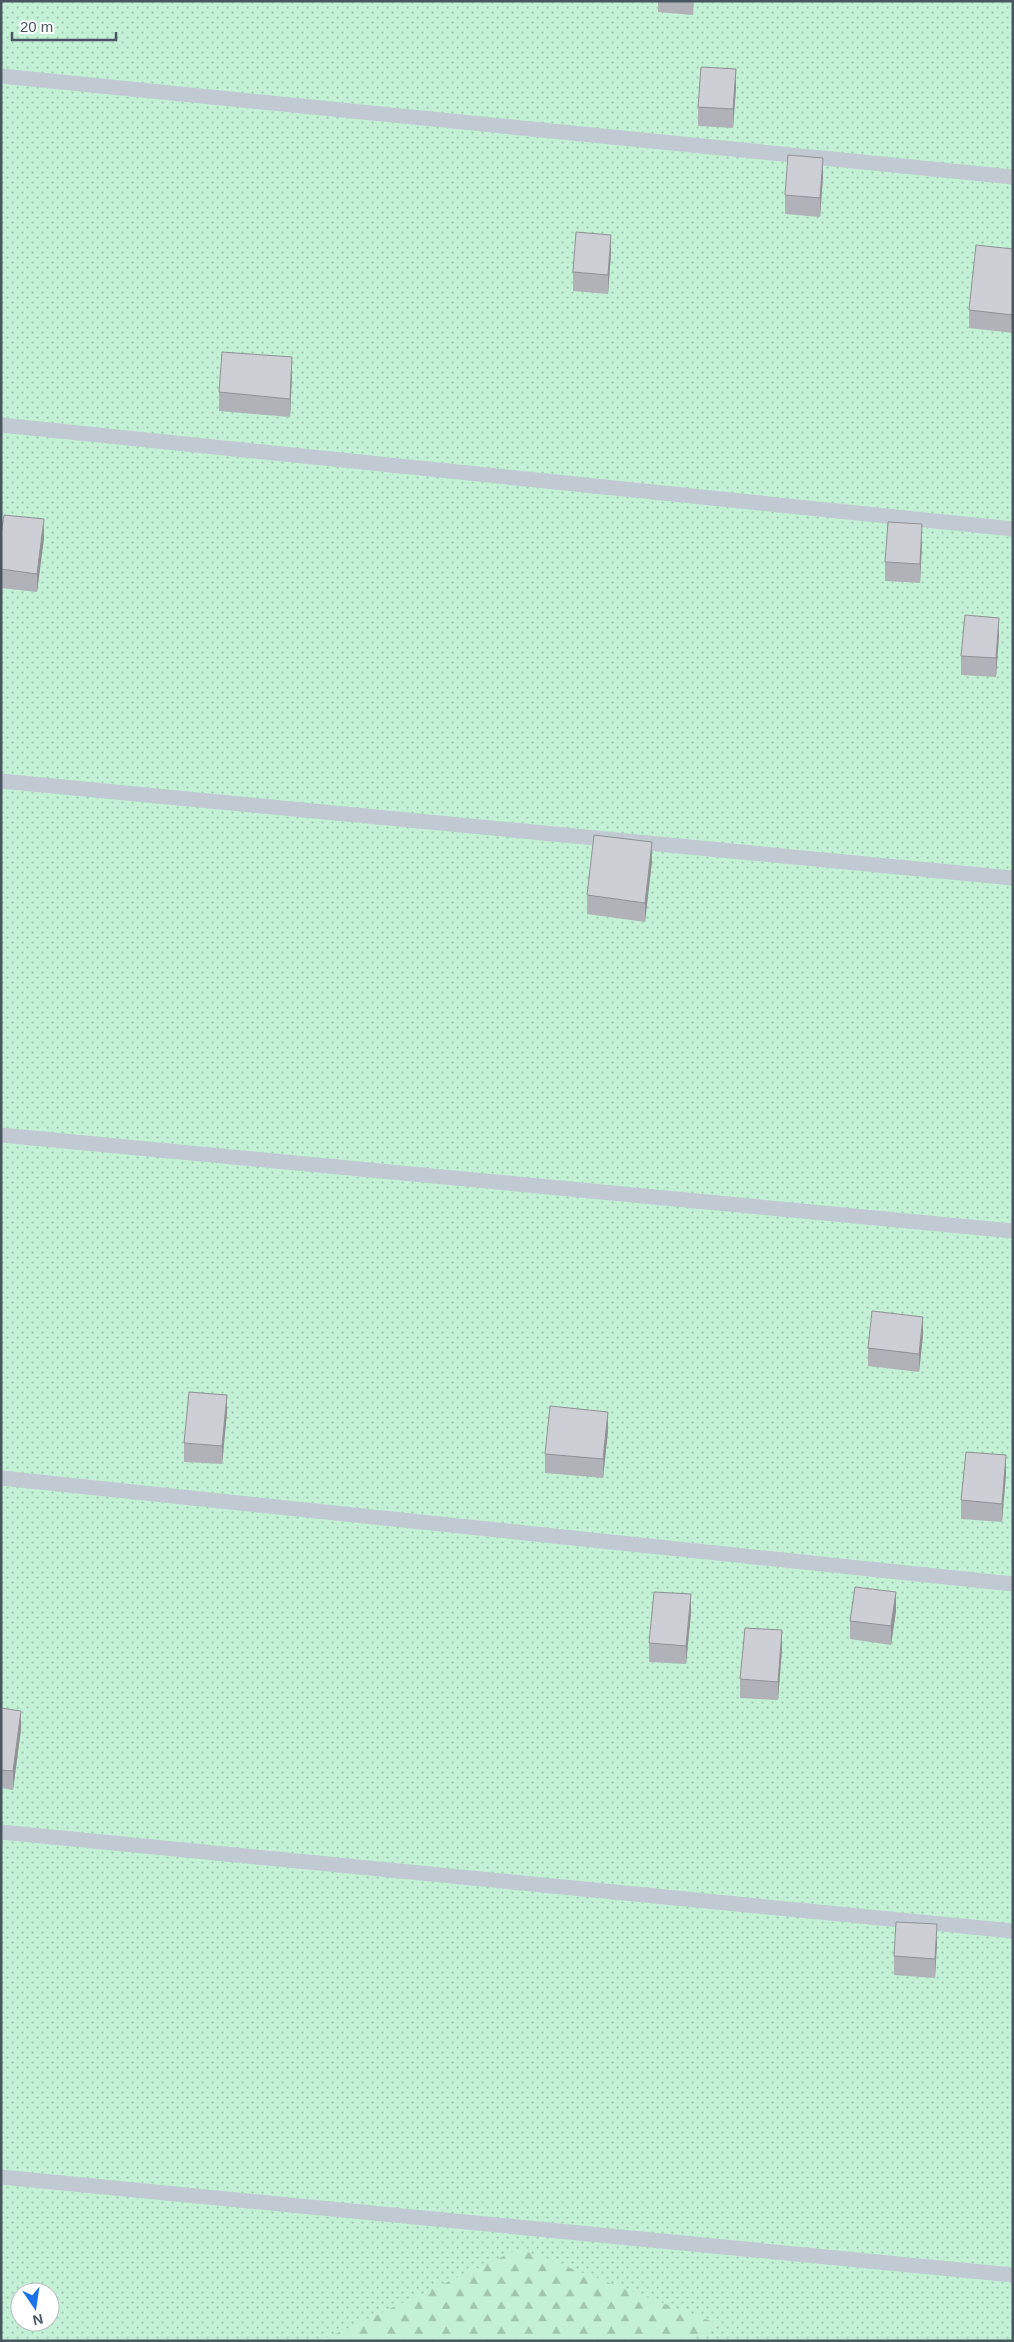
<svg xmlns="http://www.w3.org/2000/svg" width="1014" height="2342" viewBox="0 0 1014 2342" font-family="Helvetica,sans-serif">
	<defs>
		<pattern id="grass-dots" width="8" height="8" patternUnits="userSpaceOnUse" patternTransform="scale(1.25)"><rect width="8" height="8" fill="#c3f1d5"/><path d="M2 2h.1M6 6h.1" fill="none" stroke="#a0c6b0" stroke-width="1.8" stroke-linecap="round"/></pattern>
		<pattern id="forest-firs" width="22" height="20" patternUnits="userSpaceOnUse" patternTransform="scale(1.25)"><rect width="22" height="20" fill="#c3f1d5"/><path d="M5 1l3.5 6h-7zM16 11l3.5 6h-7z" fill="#a0c6b0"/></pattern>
	</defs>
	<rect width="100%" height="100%" fill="#f5f3f3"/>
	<!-- grass -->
	<path fill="url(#grass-dots)" fill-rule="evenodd" d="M1,1H1013V2341H1ZM20,2292H50V2322H20Z"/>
	<!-- forest -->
	<path fill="url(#forest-firs)" d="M519,2249L721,2325L687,2341H320Z"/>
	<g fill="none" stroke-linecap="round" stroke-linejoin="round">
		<!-- lane -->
		<path stroke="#c1cad2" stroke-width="15" d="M1,76L1013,177
			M1,425L1013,529
			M1,781L1013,878
			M1,1135L1013,1231
			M1,1478L1013,1584
			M1,1832L1013,1931
			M1,2177L1013,2275"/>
	</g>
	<!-- wall -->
	<path fill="#b0b2b7" d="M658,1H694L693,15L658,12Z
		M736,88L733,128L698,126V107Z
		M823,176L820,217L785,214V195Z
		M1013,249V333L969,328V310Z
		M611,253L608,294L573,291V272Z
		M292,376L290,417L219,411V392Z
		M1,535L44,538L37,592L1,588Z
		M922,543L920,583L885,581V562Z
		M999,636L996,677L961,675V656Z
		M652,861L645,922L587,914V895Z
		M923,1335L919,1372L868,1366V1348Z
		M227,1413L222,1464L184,1462V1443Z
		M608,1431L603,1478L545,1473V1454Z
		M1006,1474L1002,1522L961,1519V1500Z
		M896,1611L891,1645L850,1639V1621Z
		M691,1613L686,1664L649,1662V1643Z
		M782,1649L778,1700L740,1698V1679Z
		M1,1708L21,1729L13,1790L1,1788Z
		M937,1943L935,1978L894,1975V1956Z"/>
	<!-- shaded-wall -->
	<path fill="#909195" d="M736,69V88L733,128V109Z
		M823,158V176L820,217V198Z
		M611,235V253L608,294V275Z
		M292,357V376L290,417V399Z
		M44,519V538L37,592V574Z
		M922,524V543L920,583V564Z
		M999,618V636L996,677V658Z
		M652,842V861L645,922V903Z
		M923,1317V1335L919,1372V1354Z
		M227,1395V1413L222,1464V1446Z
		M608,1412V1431L603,1478V1459Z
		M1006,1455V1474L1002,1522V1504Z
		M896,1592V1611L891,1645V1626Z
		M691,1594V1613L686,1664V1646Z
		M782,1630V1649L778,1700V1682Z
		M21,1711V1729L13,1790V1771Z
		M937,1924V1943L935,1978V1959Z"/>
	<!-- building -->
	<path fill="#cdcfd5" stroke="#909195" d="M701,67L736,69L733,109L698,107Z
		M788,155L823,158L820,198L785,195Z
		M576,232L611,235L608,275L573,272Z
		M976,245L1013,249V315L969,310Z
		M222,352L292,357L290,399L219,392Z
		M4,515L44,519L37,574L1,569V535Z
		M888,522L922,524L920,564L885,562Z
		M965,615L999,618L996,658L961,656Z
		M594,835L652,842L645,903L587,895Z
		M872,1311L923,1317L919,1354L868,1348Z
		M189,1392L227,1395L222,1446L184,1443Z
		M550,1406L608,1412L603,1459L545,1454Z
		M966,1452L1006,1455L1002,1504L961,1500Z
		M855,1587L896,1592L891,1626L850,1621Z
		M654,1592L691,1594L686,1646L649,1643Z
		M745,1628L782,1630L778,1682L740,1679Z
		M1,1708L21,1711L13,1771L1,1770Z
		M896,1922L937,1924L935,1959L894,1956Z"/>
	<!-- border -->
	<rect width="1014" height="2342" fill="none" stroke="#4a5661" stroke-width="5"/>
	<!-- north arrow -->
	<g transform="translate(35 2307) rotate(167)"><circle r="24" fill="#ffffff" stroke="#b7bbc0"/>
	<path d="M0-4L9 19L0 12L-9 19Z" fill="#1a73e8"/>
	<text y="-8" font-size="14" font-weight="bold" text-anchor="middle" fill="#4a5661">N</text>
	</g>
	<!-- scale -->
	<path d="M12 32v8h104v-8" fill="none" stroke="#4a5661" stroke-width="2.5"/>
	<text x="20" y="32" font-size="15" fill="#4a5661" stroke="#ffffff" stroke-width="4" paint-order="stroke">20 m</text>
</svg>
